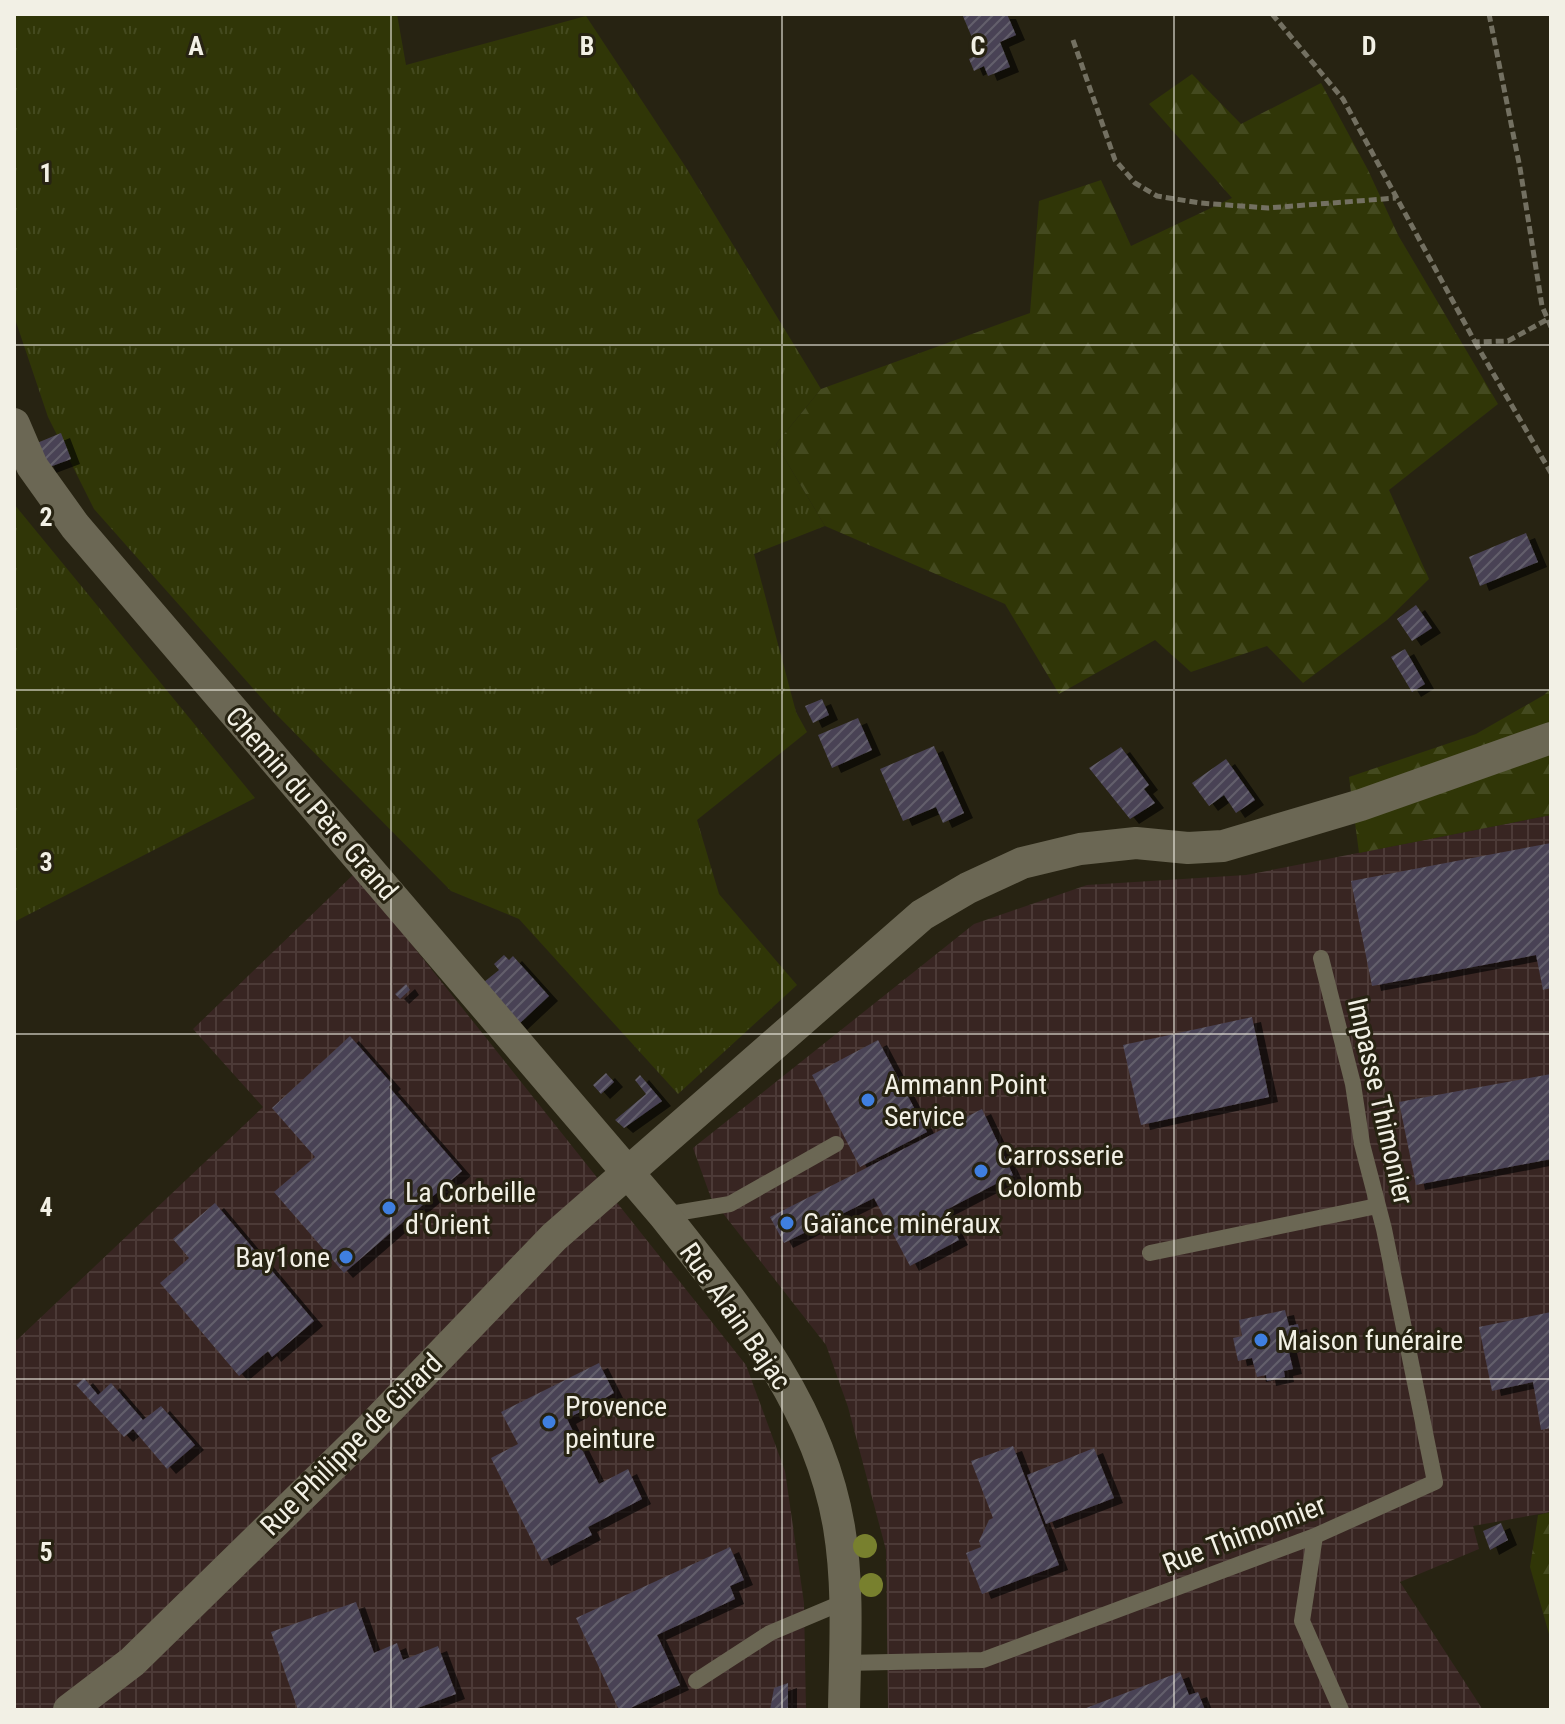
<svg xmlns="http://www.w3.org/2000/svg" width="1565" height="1724" viewBox="0 0 1565 1724" font-family="'Roboto Condensed',sans-serif">
	<defs>
		<pattern id="industrial-grid" width="8" height="8" patternUnits="userSpaceOnUse" patternTransform="scale(2)"><rect width="8" height="8" fill="#382522"/><path d="M0 4h8M4 0v8" fill="none" stroke="#4c3a37"/></pattern>
		<pattern id="grass-tufts" width="24" height="20" patternUnits="userSpaceOnUse" patternTransform="scale(2)"><rect width="24" height="20" fill="#303607"/><path d="M3 7l-1-3M5 7V3M7 7l1-3M15 17l-1-3M17 17v-4M19 17l1-3" fill="none" stroke="#444a1f"/></pattern>
		<pattern id="forest-firs" width="22" height="20" patternUnits="userSpaceOnUse" patternTransform="scale(2)"><rect width="22" height="20" fill="#303607"/><path d="M5 1l3.5 6h-7zM16 11l3.5 6h-7z" fill="#444a1f"/></pattern>
		<pattern id="building-hatch" width="6" height="6" patternUnits="userSpaceOnUse" patternTransform="scale(2)"><rect width="6" height="6" fill="#494354"/><path d="M-1 1l2-2M0 6l6-6M5 7l2-2" fill="none" stroke="#645e6c"/></pattern>
		<filter id="shadow"><feDropShadow dx="9" dy="5" stdDeviation="0" flood-color="#0009"/></filter>
	</defs>
	<rect width="100%" height="100%" fill="#272312"/>
	<!-- industrial -->
	<path fill="url(#industrial-grid)" d="M1551,815V1512L1473,1526L1479,1549L1400,1582L1483,1710H888L886,1550L848,1407L826,1345L711,1198L693,1148L974,924L1087,885L1246,875Z
		M355,873L746,1365L785,1471L804,1603L806,1710H14V1338L17,1340L263,1107L193,1029Z"/>
	<!-- grass -->
	<path fill="url(#grass-tufts)" d="M14,14H397L406,65L586,16L685,166L821,389L776,444L825,526L754,554L796,712L807,732L697,820L719,894L797,985L678,1094L519,919L451,891L273,711L94,509L48,417L14,316Z
		M14,504L255,798L14,922Z"/>
	<!-- forest -->
	<path fill="url(#forest-firs)" d="M1192,74L1241,124L1321,83L1368,170L1398,235L1498,404L1389,490L1429,579L1387,620L1303,683L1267,646L1191,672L1155,640L1059,694L1005,604L825,526L776,444L821,389L1030,313L1039,201L1101,180L1131,246L1232,198L1149,104Z
		M1551,688V815L1359,853L1349,777L1476,734L1544,695Z
		M1551,1512V1641L1530,1567L1538,1515Z"/>
	<!-- building -->
	<path fill="url(#building-hatch)" filter="url(#shadow)" d="M962,14H1007L1016,35L1000,42L1010,67L988,76L984,66L974,71L969,59L979,54Z
		M61,433L71,459L47,468L37,443Z
		M1526,533L1538,562L1480,586L1469,557Z
		M1416,605L1432,628L1412,641L1397,619Z
		M1405,649L1425,684L1412,692L1391,657Z
		M822,699L829,715L813,723L805,706Z
		M858,718L872,750L832,768L818,735Z
		M934,746L964,813L943,823L936,807L903,821L880,769Z
		M1121,747L1149,785L1144,789L1155,803L1130,819L1089,768Z
		M1226,759L1255,800L1236,813L1224,795L1209,806L1192,783Z
		M1551,843V988L1543,990L1536,955L1372,986L1351,881Z
		M504,955L509,960L513,956L549,996L518,1025L484,982L499,970L494,964Z
		M406,984L410,990L400,999L395,994Z
		M1252,1017L1269,1097L1141,1125L1123,1045Z
		M350,1036L392,1084L389,1087L462,1171L344,1273L274,1192L315,1157L272,1108Z
		M878,1040L927,1132L860,1167L812,1075Z
		M606,1073L614,1082L601,1094L593,1085Z
		M1551,1074V1159L1416,1185L1399,1102Z
		M640,1075L662,1101L624,1128L615,1120L646,1094L635,1080Z
		M982,1109L1013,1175L944,1211L959,1240L910,1266L874,1198L784,1243L770,1217Z
		M215,1203L314,1321L272,1357L268,1351L239,1376L160,1283L189,1258L173,1239Z
		M1285,1310L1289,1326L1298,1324L1302,1345L1288,1348L1293,1369L1284,1371L1285,1377L1267,1381L1266,1375L1257,1377L1252,1358L1238,1361L1233,1338L1242,1336L1239,1320Z
		M1551,1312V1428L1541,1430L1533,1382L1492,1391L1479,1327Z
		M599,1363L614,1393L567,1419L599,1484L628,1469L642,1499L588,1527L592,1535L542,1561L491,1458L518,1444L501,1412Z
		M84,1378L98,1395L111,1383L143,1420L161,1406L195,1445L167,1469L133,1429L124,1437L76,1385Z
		M1013,1446L1059,1565L982,1594L966,1553L981,1547L979,1541L989,1520L993,1518L971,1461Z
		M1094,1448L1114,1498L1046,1524L1027,1475Z
		M1501,1523L1508,1540L1490,1550L1483,1531Z
		M730,1547L744,1580L730,1586L735,1599L657,1635L680,1685L626,1710H619L576,1618Z
		M356,1602L374,1653L397,1643L403,1660L438,1646L456,1694L412,1710H298L271,1632Z
		M1180,1672L1189,1695L1198,1692L1205,1710H1081Z
		M788,1683V1708L770,1710L774,1688Z"/>
	<g fill="none" stroke-linecap="round" stroke-linejoin="round">
		<!-- path -->
		<path stroke="#737061" stroke-width="5" stroke-dasharray="8 4" stroke-linecap="butt" d="M1272,14L1343,99L1475,342L1508,341L1548,319
			M1489,14L1520,168L1542,306L1551,327
			M1073,40L1115,160L1135,183L1157,196L1200,203L1268,208L1396,198
			M1475,342L1551,473"/>
		<!-- service -->
		<path stroke="#6b6754" stroke-width="16" d="M664,1215L730,1204L836,1144
			M1150,1253L1377,1206
			M1315,1536L1302,1621L1341,1710
			M845,1663L983,1660L1315,1536L1435,1482L1384,1229L1362,1144L1353,1084L1321,958
			M696,1681L770,1633L846,1601"/>
		<!-- minor -->
		<path stroke="#6b6754" stroke-width="32" d="M14,424L32,466L75,526L664,1215C739,1310 818,1403 839,1527C849,1587 845,1649 844,1710
			M69,1710L132,1662L363,1436L554,1237L922,915L968,888L1022,863L1080,849L1136,843L1188,848L1223,846L1361,805L1551,738"/>
	</g>
	<!-- trees -->
	<g fill="#78802e">
		<circle cx="865" cy="1546" r="12"/>
		<circle cx="871" cy="1585" r="12"/>
	</g>
	<!-- grid -->
	<path fill="none" stroke="#f2f0e5" stroke-width="2" stroke-opacity="0.55" d="M391,14V1710M782,14V1710M1174,14V1710M14,345H1551M14,690H1551M14,1034H1551M14,1379H1551"/>
	<!-- markers -->
	<g fill="#3f7fe0" stroke="#272312" stroke-width="3">
		<circle cx="868" cy="1100" r="8"/>
		<circle cx="981" cy="1171" r="8"/>
		<circle cx="389" cy="1208" r="8"/>
		<circle cx="787" cy="1223" r="8"/>
		<circle cx="346" cy="1257" r="8"/>
		<circle cx="1261" cy="1340" r="8"/>
		<circle cx="549" cy="1422" r="8"/>
	</g>
	<g text-anchor="middle" stroke-width="6" stroke-linejoin="round" paint-order="stroke">
		<!-- street labels -->
		<g font-size="28" fill="#f2f0e5" stroke="#272312">
			<text transform="translate(312 803) rotate(49)" y="10">Chemin du Père Grand</text>
			<text transform="translate(1381 1101) rotate(77)" y="10">Impasse Thimonier</text>
			<text transform="translate(736 1316) rotate(55)" y="10">Rue Alain Bajac</text>
			<text transform="translate(351 1444) rotate(-45)" y="10">Rue Philippe de Girard</text>
			<text transform="translate(1244 1534) rotate(-21)" y="10">Rue Thimonnier</text>
		</g>
		<!-- poi labels -->
		<g font-size="28" fill="#f2f0e5" stroke="#272312" text-anchor="start">
			<text x="884" y="1094">Ammann Point<tspan x="884" dy="32">Service</tspan></text>
			<text x="997" y="1165">Carrosserie<tspan x="997" dy="32">Colomb</tspan></text>
			<text x="405" y="1202">La Corbeille<tspan x="405" dy="32">d'Orient</tspan></text>
			<text x="803" y="1233">Gaïance minéraux</text>
			<text x="330" y="1267" text-anchor="end">Bay1one</text>
			<text x="1277" y="1350">Maison funéraire</text>
			<text x="565" y="1416">Provence<tspan x="565" dy="32">peinture</tspan></text>
		</g>
	</g>
	<g font-size="26" text-anchor="middle" font-weight="bold" fill="#f2f0e5" stroke="#272312" stroke-width="6" stroke-linejoin="round" paint-order="stroke">
		<text x="196" y="55">A</text>
		<text x="587" y="55">B</text>
		<text x="978" y="55">C</text>
		<text x="1369" y="55">D</text>
		<text x="46" y="182">1</text>
		<text x="46" y="526">2</text>
		<text x="46" y="871">3</text>
		<text x="46" y="1216">4</text>
		<text x="46" y="1561">5</text>
	</g>
	<!-- border -->
	<rect width="1565" height="1724" fill="none" stroke="#f2f0e5" stroke-width="32"/>
</svg>
